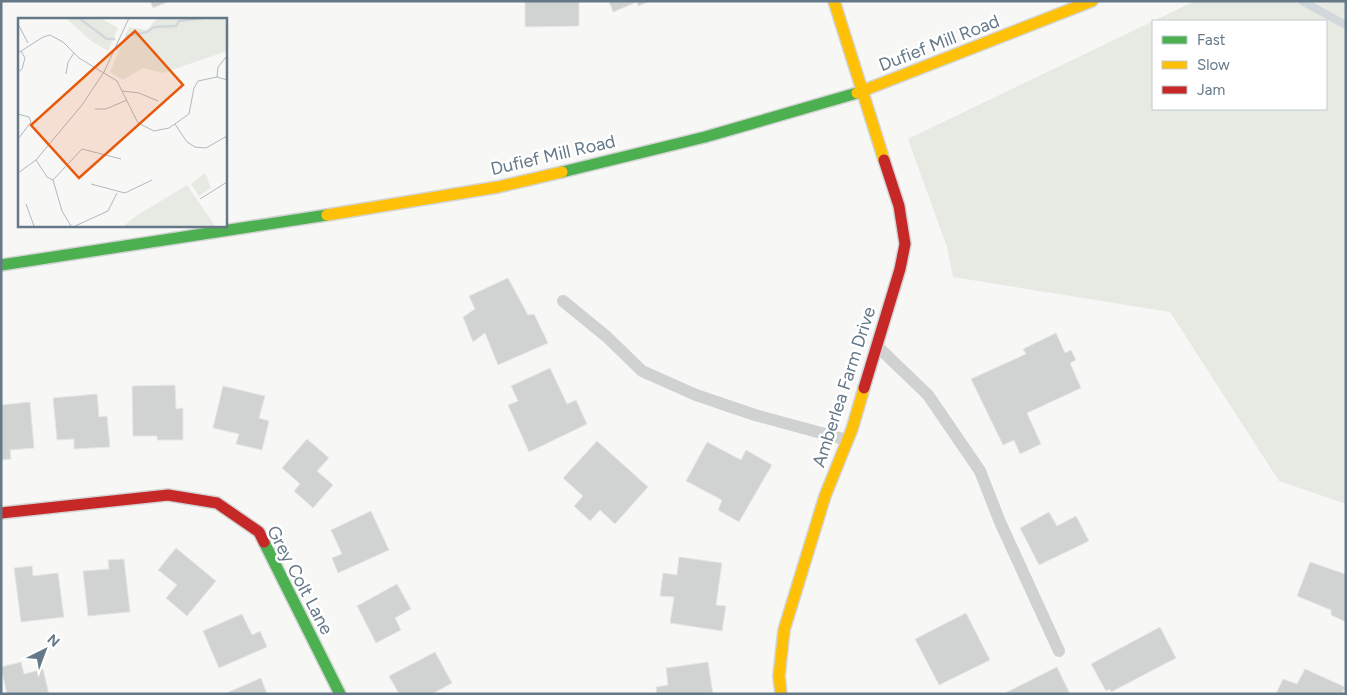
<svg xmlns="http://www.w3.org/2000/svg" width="1347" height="695" viewBox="0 0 1347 695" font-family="Figtree,sans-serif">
	<rect width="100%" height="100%" fill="#f7f7f5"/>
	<!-- green -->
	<path fill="#e6eae3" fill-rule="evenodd" d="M1195,1H1346V504L1279,481L1170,312L953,277L947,247L908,139ZM1153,21H1326V109H1153Z"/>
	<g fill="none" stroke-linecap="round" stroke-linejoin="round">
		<!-- stream -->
		<path stroke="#d0d8db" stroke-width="8" d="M1302,1L1346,25"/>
	</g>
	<!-- building -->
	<path fill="#d1d3d3" stroke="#e6e6e5" d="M150,1H170L153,8Z
		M525,1H579V26L525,27Z
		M609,1H650L638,6L637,2L613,12Z
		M508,278L528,315L534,314L548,343L498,365L485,333L473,342L463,317L475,309L469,296Z
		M1056,333L1065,353L1071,350L1076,360L1070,363L1081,388L1027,413L1041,444L1020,454L1014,440L1003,445L971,379L1026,354L1023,349Z
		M550,368L567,404L576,400L587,424L529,452L508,405L518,401L511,386Z
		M175,385L176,409L183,408V440H157V436H133L132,386Z
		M223,386L265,396L259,418L269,421L262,450L236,444L239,434L213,428Z
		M97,394L99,417L107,416L110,447L74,449V439L57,440L53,398Z
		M30,402L34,448L10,450L11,459L1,460V405Z
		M307,439L329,458L317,471L333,485L313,508L294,491L300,484L282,468Z
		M597,441L648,487L615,524L600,510L590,521L574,506L583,496L563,478Z
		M707,442L741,460L746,450L772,465L739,522L718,510L722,500L686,481Z
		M371,511L389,550L338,573L332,558L342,554L331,530Z
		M1049,512L1057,526L1076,516L1089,541L1039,565L1020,528Z
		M176,548L216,581L187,616L166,598L177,585L158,570Z
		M679,557L722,563L716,605L726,606L722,631L670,623L674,597L660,596L663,573L677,575Z
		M124,559L130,612L88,616L83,571L109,569L108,560Z
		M1310,562L1345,574L1346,572V622L1331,615V610L1297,596Z
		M32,566L33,576L58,573L64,617L21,622L14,568Z
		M397,584L411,609L395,618L401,630L376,643L357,606Z
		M966,613L990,660L939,685L915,639Z
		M242,614L252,635L260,631L267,647L219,668L203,631Z
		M1160,627L1176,658L1111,692L1110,689L1106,691L1091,664Z
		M435,652L452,683L432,694H399L389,676Z
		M21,662L24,674L43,669L49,694H7L1,667Z
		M708,662L713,694H657L656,687L668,685L666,668Z
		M1057,667L1070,694H1003Z
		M1305,669L1345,687L1342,694H1276L1283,679L1297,684Z
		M261,678L267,694H224Z"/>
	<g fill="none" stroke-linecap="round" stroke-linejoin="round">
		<!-- fast casing -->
		<g stroke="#d3d5d5" stroke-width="14">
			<path id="fast" d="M562,172L705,137L857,93
				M1,265L327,215
				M264,542L340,694"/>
		</g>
		<!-- slow casing -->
		<g stroke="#d3d5d5" stroke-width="14">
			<path id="slow" d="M834,1L884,160
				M857,93L1092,1
				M327,215L498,187L562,172
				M781,694L779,676L784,630L825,496L852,429L864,388"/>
		</g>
		<!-- jam casing -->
		<g stroke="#d3d5d5" stroke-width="14">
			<path id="jam" d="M864,388L900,269L905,244L899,206L884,160
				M1,513L168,495L217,503L259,532L264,542"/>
		</g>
		<!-- lane -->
		<path stroke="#d0d2d2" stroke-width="12" d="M563,301L607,337L642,371L696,395L755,415L847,440
			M877,346L928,395L980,471L1000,522L1059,651"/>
		<!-- fast -->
		<use href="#fast" stroke="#4caf50" stroke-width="11"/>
		<!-- slow -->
		<use href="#slow" stroke="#ffc107" stroke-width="11"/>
		<!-- jam -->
		<use href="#jam" stroke="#c62828" stroke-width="11"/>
	</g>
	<g text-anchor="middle" stroke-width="5" stroke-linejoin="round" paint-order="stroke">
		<!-- street labels -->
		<g font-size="18" fill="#647888" stroke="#fff">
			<text transform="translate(939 43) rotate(-21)" y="6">Dufief Mill Road</text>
			<text transform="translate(553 155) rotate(-13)" y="6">Dufief Mill Road</text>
			<text transform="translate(844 387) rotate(-72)" y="6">Amberlea Farm Drive</text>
			<text transform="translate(300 580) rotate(62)" y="6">Grey Colt Lane</text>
		</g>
	</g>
	<!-- overview -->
	<g transform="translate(18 18)">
		<rect width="209" height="209" fill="#f7f7f5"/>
		<path d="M48,0H82L100,10L90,33L73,23ZM139,0H209V33L145,55L125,50L105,62L92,54L111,9L129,12ZM187,155L193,170L181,178L173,166ZM169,167L197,208H106L115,200Z" fill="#e6eae3"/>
		<path fill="none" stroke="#d0d8db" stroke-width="2.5" d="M61,0L89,21H97M108,18L129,14L136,9L158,8L161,3L187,0"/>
		<path fill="none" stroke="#afb9bf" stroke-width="1" d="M0,6L10,25M0,35L25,19L32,17L45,24L61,40L99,63L120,105L136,113L151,110L171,96L176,70L180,63L199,59L209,62M0,54L4,51L7,40L3,33M48,56L50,44L56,35M199,59L200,49L209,38M104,73L121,75L140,83M77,91H88L109,82M0,96L11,99L13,104L0,121M157,106L169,124L177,129L188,130L209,118M18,142L29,159L35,162L44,193L53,208M0,155L18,142L64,87L86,54L111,0M35,162L64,131L103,141M73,166L107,175L134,162M182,181L209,164M8,186L16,208M57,208L90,193L99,175"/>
		<path fill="#e8590c" fill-opacity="0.15" stroke="#e8590c" stroke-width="2.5" d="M117,13L165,67L61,160L13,107Z"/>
		<rect width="209" height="209" fill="none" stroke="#647888" stroke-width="2.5"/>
	</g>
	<!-- border -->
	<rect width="1347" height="695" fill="none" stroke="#647888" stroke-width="5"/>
	<!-- legend -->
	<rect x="1152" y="20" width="175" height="90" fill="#ffffff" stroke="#c1c9cf"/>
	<rect x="1162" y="36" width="25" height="8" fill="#4caf50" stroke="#c1c9cf"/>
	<text x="1197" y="45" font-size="15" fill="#647888">Fast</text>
	<rect x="1162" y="61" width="25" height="8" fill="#ffc107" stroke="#c1c9cf"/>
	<text x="1197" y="70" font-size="15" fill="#647888">Slow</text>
	<rect x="1162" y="86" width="25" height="8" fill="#c62828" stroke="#c1c9cf"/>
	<text x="1197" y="95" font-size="15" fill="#647888">Jam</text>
	<!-- north arrow -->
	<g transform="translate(45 650) rotate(42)" stroke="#ffffff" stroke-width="4" paint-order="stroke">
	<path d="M0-4L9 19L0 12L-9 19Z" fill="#647888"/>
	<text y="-8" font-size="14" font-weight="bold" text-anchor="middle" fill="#647888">N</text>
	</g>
</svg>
